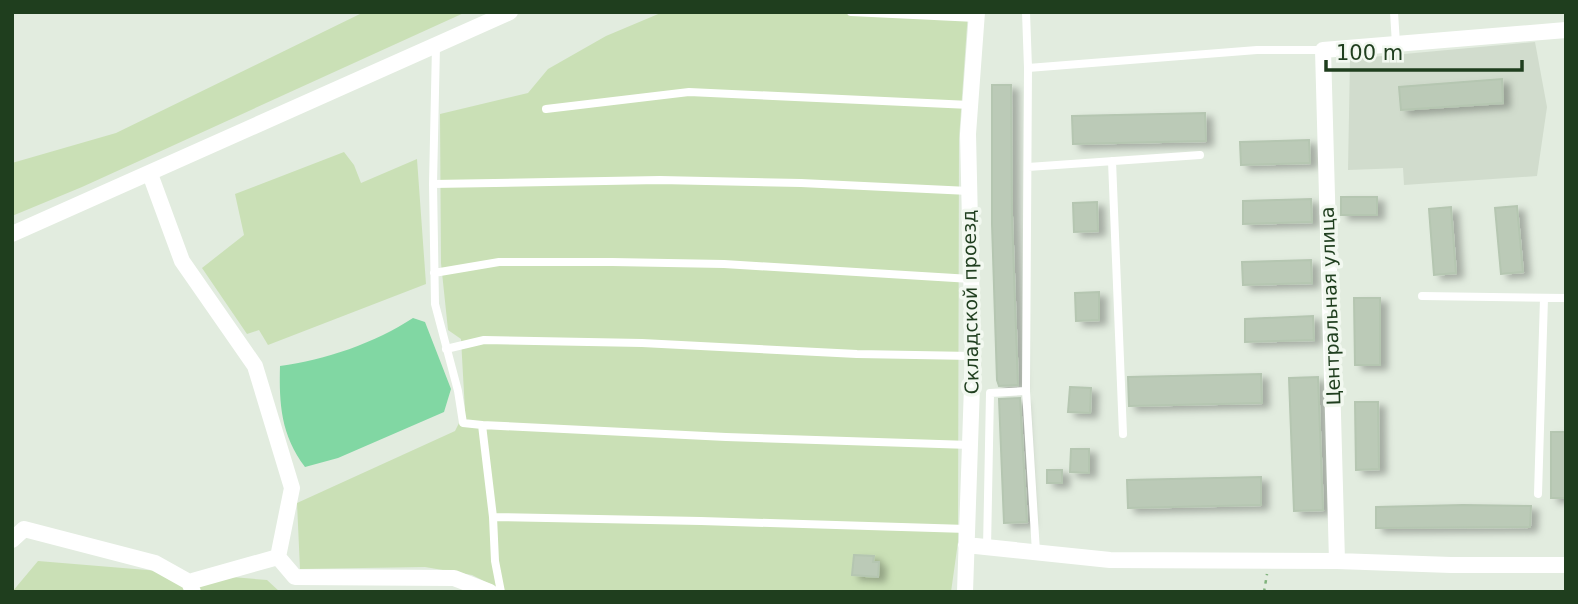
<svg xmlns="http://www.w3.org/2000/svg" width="1578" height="604" viewBox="0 0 1578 604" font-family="'DejaVu Sans',sans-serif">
	<defs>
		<filter id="shadow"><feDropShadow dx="7" dy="4.5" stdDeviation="3.5" flood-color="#0004"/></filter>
	</defs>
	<rect width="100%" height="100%" fill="#e2ecdf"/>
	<!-- built -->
	<path fill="#d1dccd" d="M1535,42L1547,107L1537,176L1404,185L1403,168L1348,170L1350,59Z"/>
	<!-- green -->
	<path fill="#cae0b6" d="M364,12H466L82,187L12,216V163L116,133Z
		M663,12H968L959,139L958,542L951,592H828L817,590V592H506L472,575L425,567L300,569L297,503L455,431L465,411L461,339L448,330L441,263L440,114L528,93L548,69L606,36Z
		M344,152L354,165L361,183L417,159L426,284L268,345L259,330L247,334L202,268L244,235L235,194Z
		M38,561L267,580L280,592H12Z"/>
	<!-- water -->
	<path fill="#81d7a3" d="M413,318L425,322L451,389L444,412L338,458L305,467C281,435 279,404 280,366C325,360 375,343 413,318Z"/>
	<!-- building -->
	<path fill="#bbcab7" stroke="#b5c6b1" stroke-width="2" filter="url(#shadow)" d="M1502,79L1503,103L1401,110L1399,87Z
		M992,85H1011L1012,216L1018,385L999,386L997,380L992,224Z
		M1205,113L1206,141L1073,144L1072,116Z
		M1309,140L1310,163L1241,165L1240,142Z
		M1341,197H1377V215H1341Z
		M1311,199L1312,222L1243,224V201Z
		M1097,202L1098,231L1074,232L1073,203Z
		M1517,206L1523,272L1501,274L1495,208Z
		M1451,207L1456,273L1434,275L1429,209Z
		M1311,260L1312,283L1243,285L1242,262Z
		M1099,292V320L1076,321L1075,293Z
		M1354,298H1380V365H1355Z
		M1313,316L1314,340L1245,342V319Z
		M1261,374L1262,403L1129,406L1128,377Z
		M1318,377L1323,510L1294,511L1289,378Z
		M1070,387L1091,388L1090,413L1068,412Z
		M1020,398L1027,522L1004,523L999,399Z
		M1355,402H1378L1379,469L1356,470Z
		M1551,432H1566V498H1551Z
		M1071,449H1089V473L1070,472Z
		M1047,470H1062V483H1047Z
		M1261,477V505L1128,508L1127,480Z
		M1463,505L1531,506L1530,527L1376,528V507Z
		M854,555L874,556L873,562H879L878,577L852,575Z"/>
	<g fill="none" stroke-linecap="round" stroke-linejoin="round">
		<!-- path -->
		<path stroke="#80b37c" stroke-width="2.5" stroke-dasharray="3.5 5" stroke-linecap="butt" d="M1264,592L1267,574"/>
		<!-- lane -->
		<path stroke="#fff" stroke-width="8" d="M851,12L976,18
			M1026,12L1028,68
			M1394,12L1396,44
			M436,46L433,184L435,304L458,391L463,423L482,425L493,517L495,561L501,592
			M546,109L689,92L970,105
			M1112,161L1123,434
			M1028,167L1200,155
			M433,184L660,180L801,183L969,191
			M434,273L499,262H612L724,264L971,279
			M1422,296L1566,298
			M446,349L484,340L642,343L857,354L973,356
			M1026,391L1036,552
			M482,425L726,437L970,445
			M1538,494L1544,298
			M493,517L701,521L967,529
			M987,548L990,393L1026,391L1028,68L1257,50H1323"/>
		<!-- street -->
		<path stroke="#fff" stroke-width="16" d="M150,174L182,261L255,366L292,488L278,557L295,577L454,578L490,592
			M12,234L510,12
			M12,540L24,529L155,563L189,582L193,592
			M966,545L1110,560L1337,561L1451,565H1566
			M1337,561L1323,50L1566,30
			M189,582L278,557
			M965,592L973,356L968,134L977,12"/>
	</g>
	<g text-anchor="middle" stroke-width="7" stroke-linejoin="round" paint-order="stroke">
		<!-- street labels -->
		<g font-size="19" fill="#1f3e1e" stroke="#f2f8f0">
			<text transform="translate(970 302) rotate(-91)" y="7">Складской проезд</text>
			<text transform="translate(1330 306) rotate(-92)" y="7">Центральная улица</text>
		</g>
	</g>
	<!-- border -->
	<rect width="1578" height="604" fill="none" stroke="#1f3e1e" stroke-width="28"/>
	<!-- scale -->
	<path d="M1326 60v10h196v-10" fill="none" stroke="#1f3e1e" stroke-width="3.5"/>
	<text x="1336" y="60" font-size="21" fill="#1f3e1e" stroke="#f2f8f0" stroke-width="5" paint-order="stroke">100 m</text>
</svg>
